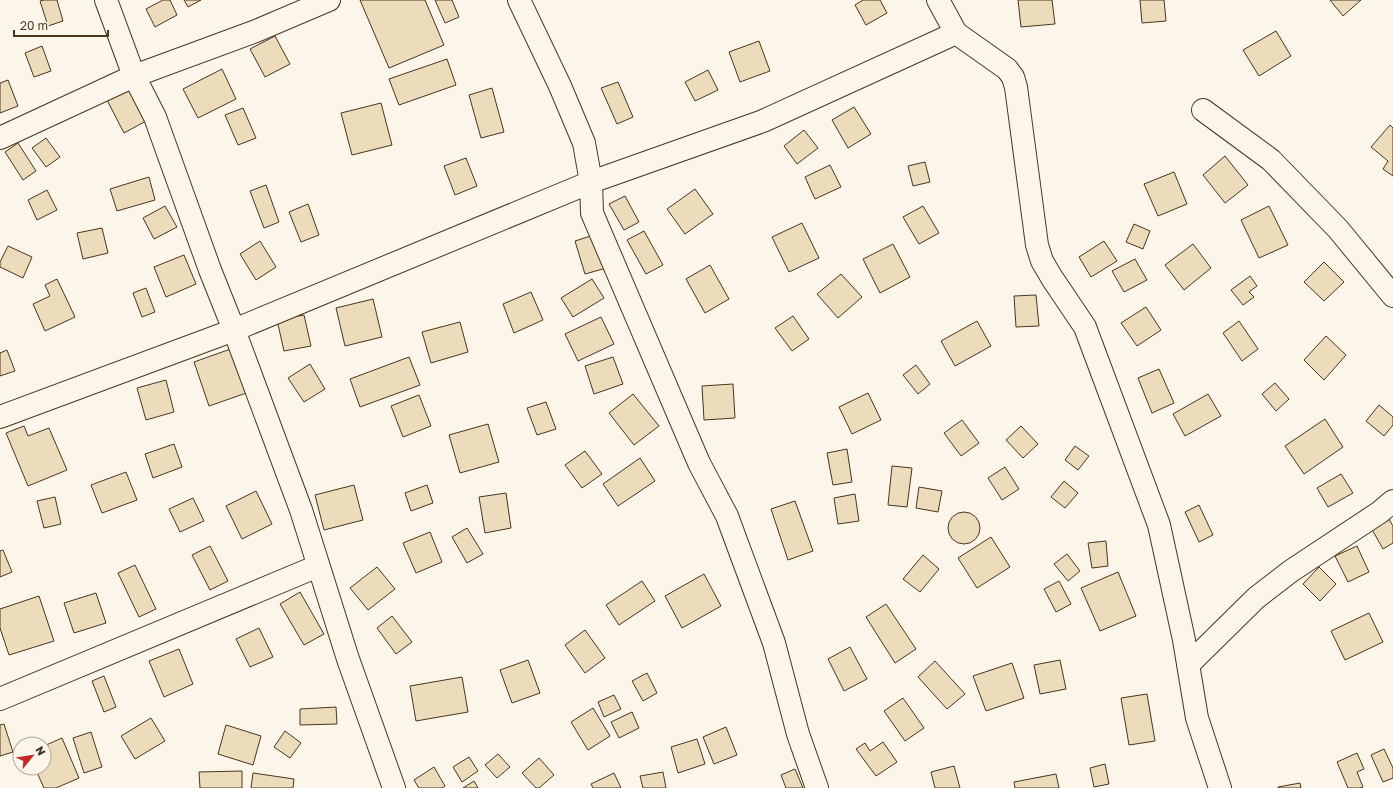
<svg xmlns="http://www.w3.org/2000/svg" width="1393" height="788" viewBox="0 0 1393 788" font-family="'Golos Text',sans-serif">
	<rect width="100%" height="100%" fill="#fbf6e9"/>
	<!-- building -->
	<path fill="#ecdcbc" stroke="#4a3520" d="M44,0H57L63,21L48,26L40,1Z
		M163,0H170L177,15L155,27L146,9Z
		M184,0H201L188,7Z
		M360,0H425L444,45L389,68Z
		M435,0H452L459,17L445,23Z
		M863,0H880L887,13L866,25L855,5Z
		M1018,0H1052L1055,24L1021,27Z
		M1140,0H1164L1166,21L1142,23Z
		M1330,0H1361L1343,16Z
		M1276,31L1291,56L1259,76L1243,50Z
		M275,36L290,64L265,77L250,49Z
		M759,41L770,71L740,82L729,52Z
		M42,46L51,71L34,77L25,53Z
		M447,59L456,85L399,105L389,79Z
		M222,69L236,99L198,118L183,89Z
		M708,70L718,90L695,101L685,82Z
		M8,80L18,106L0,113V83Z
		M618,82L633,117L617,124L601,88Z
		M128,88L146,121L124,133L107,100Z
		M492,88L504,132L481,138L469,95Z
		M381,103L392,145L352,155L341,113Z
		M854,107L871,134L848,148L832,120Z
		M243,108L256,138L238,145L225,115Z
		M1390,125L1393,128V176L1383,169L1388,161L1371,147Z
		M804,130L818,148L797,164L784,146Z
		M46,138L60,157L46,167L32,148Z
		M18,143L36,171L23,180L5,152Z
		M1225,156L1248,185L1225,203L1203,175Z
		M466,158L477,186L455,195L444,166Z
		M925,162L930,182L913,186L908,166Z
		M830,165L841,187L815,199L805,177Z
		M1174,172L1187,204L1158,216L1144,184Z
		M149,177L155,200L117,211L110,189Z
		M266,185L279,222L264,228L250,191Z
		M695,189L713,214L685,234L667,209Z
		M47,190L57,210L37,220L28,200Z
		M625,196L639,222L624,230L609,204Z
		M308,204L319,235L301,242L289,212Z
		M165,206L177,227L154,239L143,218Z
		M923,206L939,233L919,244L903,217Z
		M1269,206L1288,245L1259,258L1241,220Z
		M802,223L819,258L789,272L772,237Z
		M1134,224L1150,231L1143,249L1126,242Z
		M102,228L108,253L83,259L77,233Z
		M644,231L663,265L646,274L627,240Z
		M600,233L610,267L585,274L575,241Z
		M260,241L276,267L256,280L240,254Z
		M1104,241L1117,261L1091,277L1079,257Z
		M893,244L910,277L880,293L863,259Z
		M1193,244L1211,268L1184,290L1165,265Z
		M8,246L32,257L23,278L0,267V262Z
		M184,255L196,284L166,297L154,267Z
		M1135,259L1147,280L1124,292L1112,271Z
		M1324,262L1344,282L1324,301L1304,282Z
		M710,265L729,299L705,313L686,279Z
		M841,274L862,297L838,318L817,294Z
		M1250,276L1257,286L1249,292L1254,297L1243,305L1231,290Z
		M57,279L75,317L45,331L33,304L50,296L45,285Z
		M592,279L604,298L573,317L561,298Z
		M146,288L155,312L142,317L133,293Z
		M531,292L543,320L514,333L503,304Z
		M1036,295L1039,326L1016,327L1014,296Z
		M373,299L382,337L345,346L336,308Z
		M1146,307L1161,330L1137,346L1121,323Z
		M304,315L311,346L284,351L277,320Z
		M793,316L809,339L792,351L775,328Z
		M601,317L614,344L578,361L565,334Z
		M977,321L991,346L955,366L941,341Z
		M1239,321L1258,349L1242,361L1223,333Z
		M460,322L468,352L431,363L422,332Z
		M1326,336L1346,355L1324,380L1304,360Z
		M239,346L255,390L209,406L194,362Z
		M7,350L15,371L0,376V353Z
		M409,357L420,385L360,407L350,379Z
		M613,357L623,384L594,394L585,366Z
		M310,364L325,389L304,402L288,378Z
		M916,365L930,384L918,394L903,375Z
		M1159,369L1174,403L1152,413L1138,378Z
		M166,380L174,412L146,420L137,388Z
		M1275,383L1289,399L1276,411L1262,394Z
		M733,384L735,418L704,420L702,386Z
		M868,393L881,420L852,434L839,407Z
		M633,394L659,426L634,445L609,413Z
		M1208,394L1221,416L1185,436L1173,414Z
		M419,395L431,426L403,437L391,406Z
		M546,402L556,429L537,435L527,408Z
		M1379,405L1393,417V425L1384,436L1366,421Z
		M1325,419L1343,447L1304,474L1285,446Z
		M962,420L979,443L961,456L944,433Z
		M488,424L499,462L460,473L449,435Z
		M24,426L28,436L49,428L67,470L28,486L6,433Z
		M1021,426L1038,444L1023,458L1006,440Z
		M174,444L182,467L153,478L145,454Z
		M1075,446L1089,456L1078,470L1065,460Z
		M847,449L852,482L833,485L827,453Z
		M585,451L602,474L582,488L565,465Z
		M640,458L655,481L618,506L603,484Z
		M892,466L912,468L907,507L888,505Z
		M1005,467L1019,489L1002,500L988,478Z
		M126,472L137,500L102,513L91,485Z
		M1341,474L1353,493L1328,507L1317,488Z
		M1064,481L1078,493L1065,508L1051,497Z
		M354,485L363,520L324,530L315,495Z
		M427,485L433,503L411,511L405,493Z
		M919,487L942,491L938,512L916,508Z
		M256,491L272,524L242,539L226,506Z
		M506,493L511,528L485,533L479,497Z
		M855,494L859,521L838,524L834,498Z
		M55,497L61,524L44,528L37,501Z
		M193,498L204,521L180,532L169,509Z
		M795,501L813,551L788,560L771,509Z
		M1199,505L1213,535L1199,542L1185,512Z
		M948 528a16 16 0 1 1 32 0a16 16 0 1 1-32 0Z
		M1387,516L1393,526V543L1383,549L1370,526Z
		M467,528L483,554L467,563L452,537Z
		M430,532L442,562L416,573L403,543Z
		M991,537L1010,567L977,588L958,558Z
		M1106,541L1108,566L1092,568L1088,543Z
		M210,546L228,581L210,590L192,555Z
		M1357,546L1369,572L1348,582L1335,556Z
		M3,550L12,572L0,577V551Z
		M1067,554L1080,571L1068,581L1054,564Z
		M923,555L939,569L920,592L903,579Z
		M135,565L156,609L139,617L118,573Z
		M377,567L395,589L368,610L350,588Z
		M1319,567L1336,584L1320,601L1303,584Z
		M1118,572L1136,616L1100,631L1081,588Z
		M704,574L721,606L682,628L665,596Z
		M642,581L655,601L619,625L606,605Z
		M1059,581L1071,604L1056,612L1044,589Z
		M300,592L324,634L304,645L280,604Z
		M96,593L106,623L74,633L64,603Z
		M39,596L54,641L9,655L0,628V609Z
		M886,604L916,649L895,663L866,617Z
		M1369,613L1383,642L1345,660L1331,631Z
		M392,616L412,642L396,654L377,628Z
		M259,628L273,657L250,667L236,639Z
		M585,630L605,658L585,673L565,645Z
		M850,647L867,679L844,691L828,659Z
		M179,649L193,684L164,697L149,661Z
		M528,660L540,693L512,703L500,670Z
		M1060,660L1066,689L1040,694L1034,665Z
		M935,661L965,694L947,709L918,677Z
		M1012,663L1024,698L986,711L973,676Z
		M647,673L657,693L643,701L632,681Z
		M104,676L116,707L104,712L92,681Z
		M462,677L468,712L416,721L410,686Z
		M1147,694L1155,741L1129,745L1121,698Z
		M614,695L621,709L604,717L598,702Z
		M903,698L924,728L905,741L884,711Z
		M336,707L337,724L300,725V709Z
		M593,708L610,736L588,750L571,722Z
		M632,712L639,728L619,738L611,722Z
		M151,718L165,741L135,759L121,736Z
		M4,724L13,752L0,756V725Z
		M226,725L261,736L253,765L218,754Z
		M726,727L737,755L714,764L703,737Z
		M285,731L301,743L290,758L274,747Z
		M91,732L102,767L84,773L73,738Z
		M62,738L79,778L56,788H44L35,768H44V746Z
		M697,739L705,764L678,773L671,747Z
		M883,742L897,762L876,776L856,749L865,743L870,751Z
		M1384,749L1393,768V778L1383,782L1371,755Z
		M1357,753L1364,769L1357,772L1363,787L1360,788H1348L1337,762Z
		M498,754L510,767L497,778L485,765Z
		M469,757L478,771L462,782L453,767Z
		M539,758L554,775L539,788H536L522,773Z
		M1105,764L1109,784L1094,787L1090,768Z
		M954,766L960,788H935L931,772Z
		M434,767L445,786L442,788H419L414,780Z
		M795,769L803,788H786L781,775Z
		M242,771V788H200L199,772Z
		M663,772L666,788H643L640,776Z
		M253,773L294,779L293,788H251Z
		M614,773L621,788H593L591,784Z
		M1056,774L1059,788H1015L1014,782Z
		M474,781L478,788H463Z
		M1300,783L1301,788H1278V787Z"/>
	<g fill="none" stroke-linecap="round" stroke-linejoin="round">
		<!-- street casing -->
		<g stroke="#4a3520" stroke-width="24">
			<path id="street" d="M106,0L134,76L155,117L210,270L234,330L301,510L348,659L394,788
				M519,0L560,86L584,143L591,182L592,213L699,463L727,516L774,643L798,734L817,788
				M938,0L956,33L1007,69L1013,77L1016,87L1037,245L1042,261L1052,278L1085,327L1159,525L1184,640L1197,718L1220,788
				M1203,110L1271,160L1338,229L1393,296
				M0,138L134,76L256,31L329,0
				M0,417L234,330L591,182L763,121L956,33
				M1188,665L1256,598L1291,571L1380,512L1393,501
				M0,699L318,566"/>
		</g>
		<!-- street -->
		<use href="#street" stroke="#fbf6e9" stroke-width="22"/>
	</g>
	<!-- north arrow -->
	<g transform="translate(32 756) rotate(60)"><circle r="19" fill="#fbf6e9" stroke="#b4a999"/>
	<path d="M0-3L7 15L0 10L-7 15Z" fill="#c62828"/>
	<text y="-6" font-size="11" font-weight="bold" text-anchor="middle" fill="#4a3520">N</text>
	</g>
	<!-- scale -->
	<path d="M14 30v6h94v-6" fill="none" stroke="#4a3520" stroke-width="2"/>
	<text x="20" y="30" font-size="12" fill="#4a3520" stroke="#fbf6e9" stroke-width="3" paint-order="stroke">20 m</text>
</svg>
